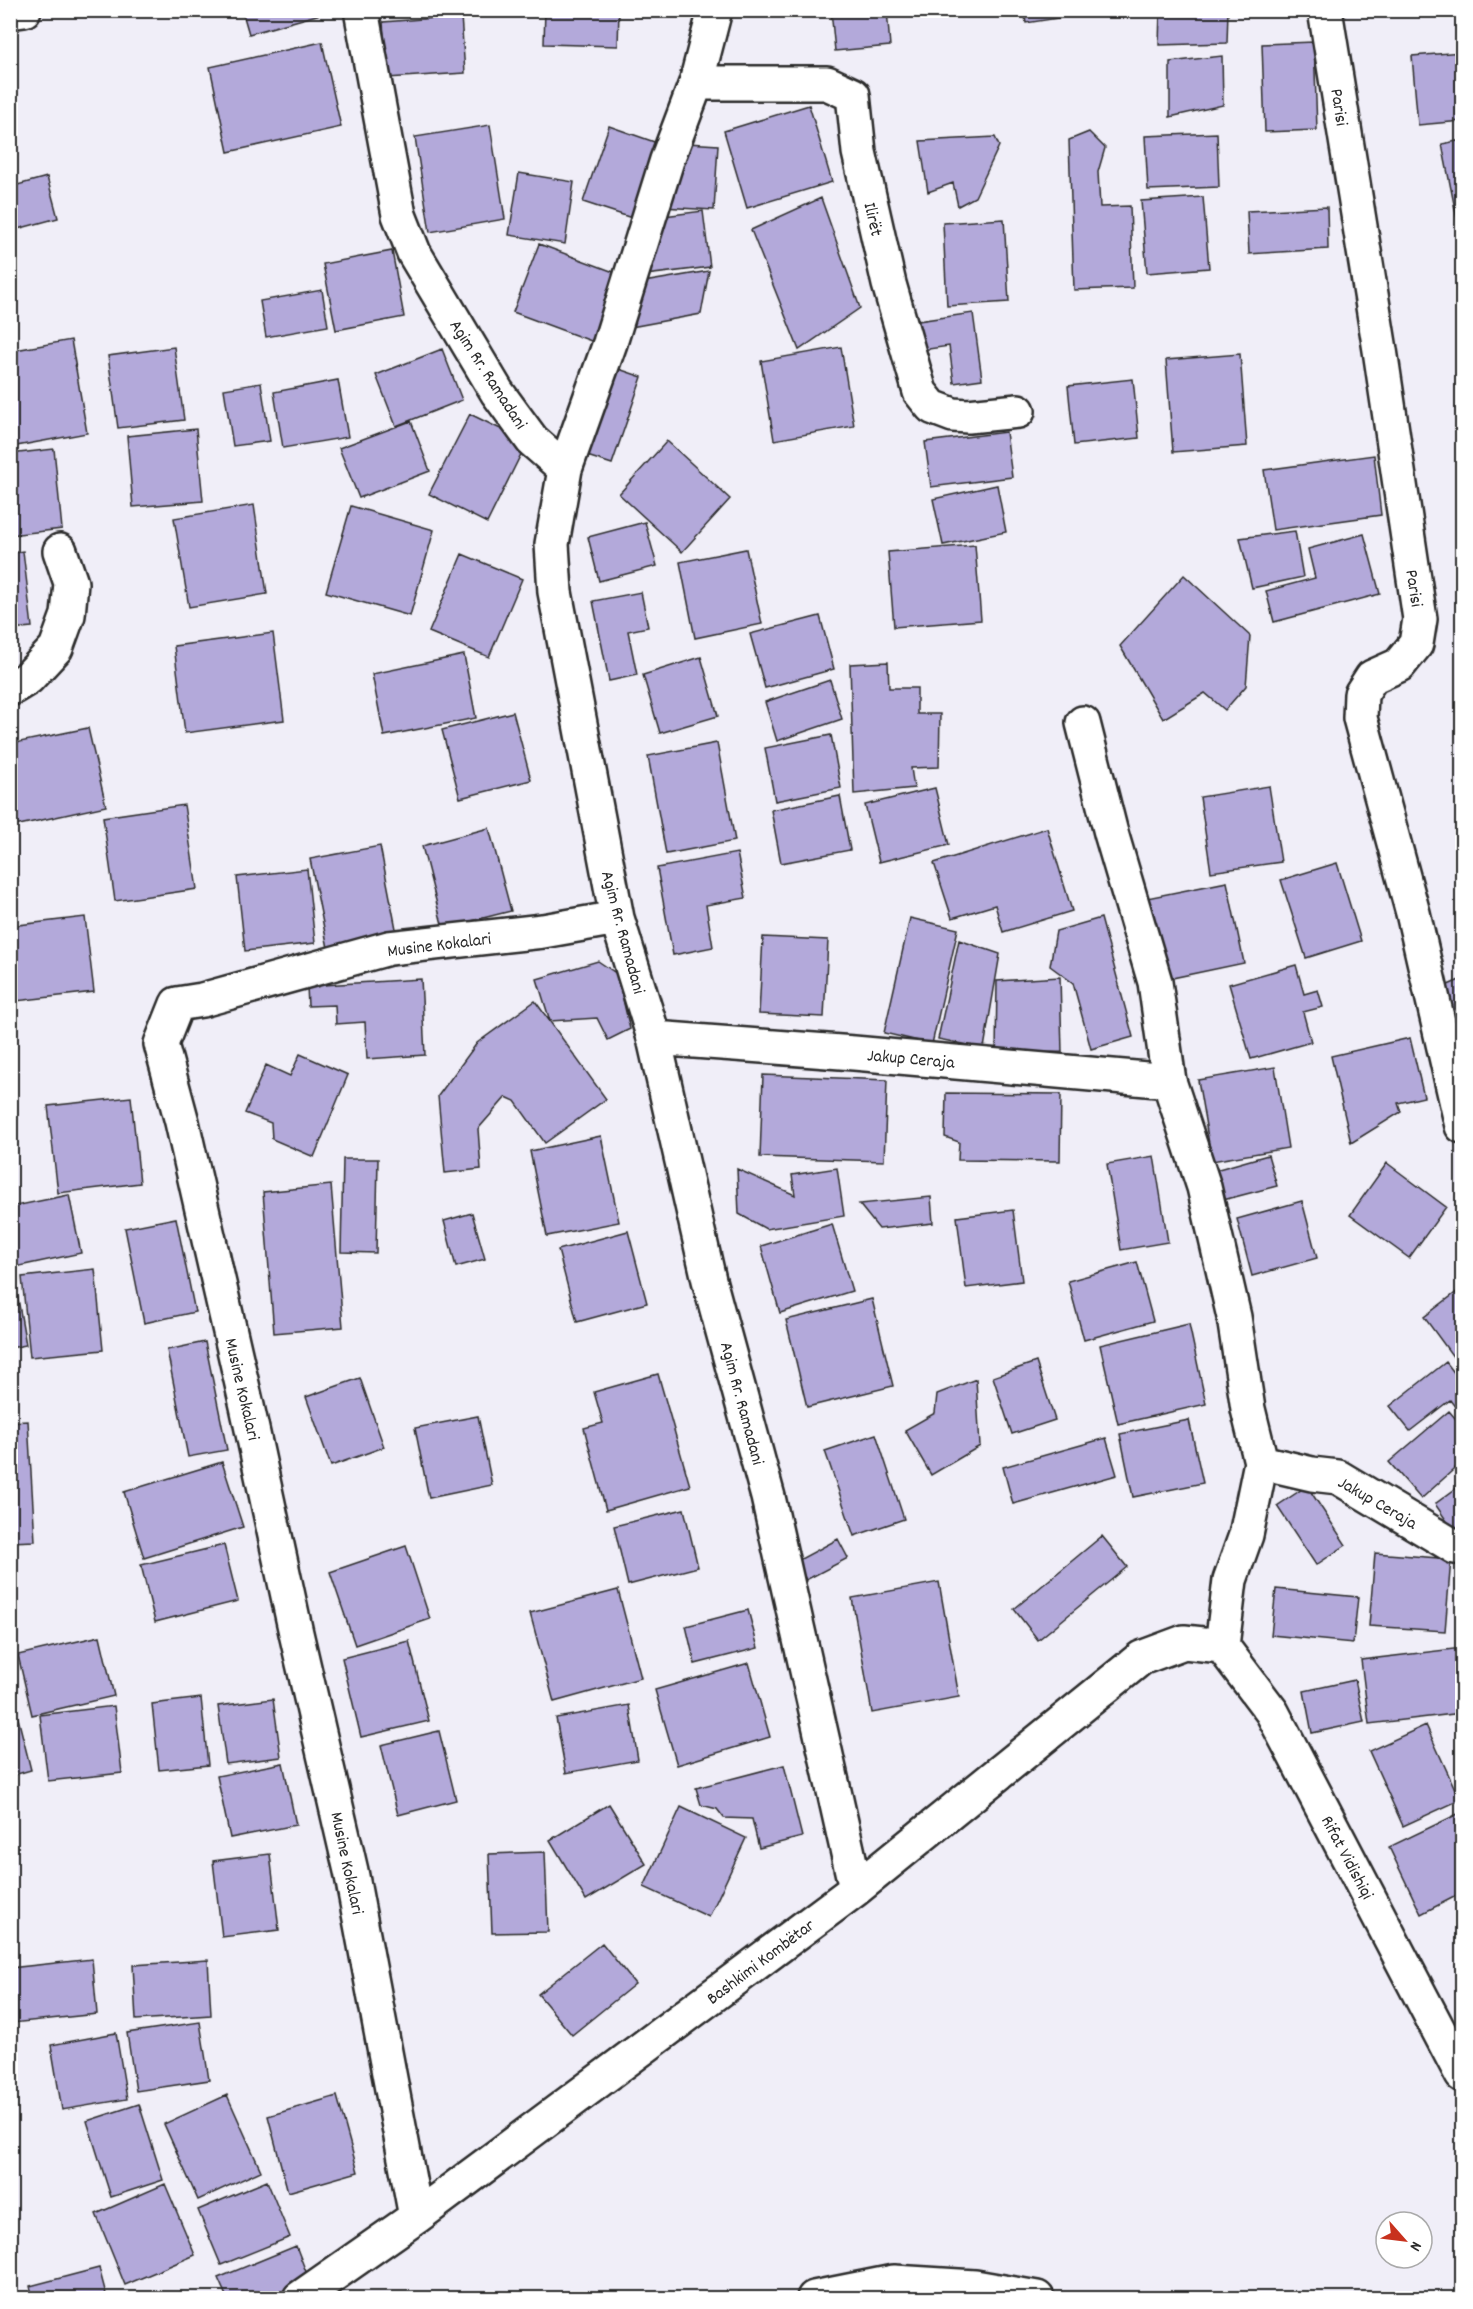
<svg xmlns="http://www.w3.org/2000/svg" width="1473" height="2309" viewBox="0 0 1473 2309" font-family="Dekko,sans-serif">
	<rect width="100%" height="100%" fill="#f0eef8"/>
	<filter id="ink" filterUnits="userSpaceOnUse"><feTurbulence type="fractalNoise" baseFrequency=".0167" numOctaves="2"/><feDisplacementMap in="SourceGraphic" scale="12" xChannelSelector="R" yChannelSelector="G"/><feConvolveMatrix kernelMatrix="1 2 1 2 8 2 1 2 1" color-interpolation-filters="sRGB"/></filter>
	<g filter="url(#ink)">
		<!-- building -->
		<path fill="#b3a9da" stroke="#2b2b2b" stroke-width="1.5" d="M242,10H335L249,34Z
			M545,10H619L618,46L544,44Z
			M831,10H887L890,46L835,51Z
			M1024,10H1110L1026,23Z
			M1160,10H1228L1227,43L1159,45Z
			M461,16L465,73L387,78L383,22Z
			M322,42L341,127L228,152L210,67Z
			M1314,42L1317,130L1265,132L1262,44Z
			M1462,52V121L1418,125L1412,56Z
			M1222,56L1223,105L1170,117V62Z
			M809,105L832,182L747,208L724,131Z
			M490,125L505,219L430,232L415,137Z
			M609,126L663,145L638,220L583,202Z
			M1089,132L1105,148L1098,172L1100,207L1130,206L1133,288L1074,290L1069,140Z
			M1217,133L1219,187L1148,190L1145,136Z
			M995,137L999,146L975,197L958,206L953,183L928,192L920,141Z
			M1462,140V223L1458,224L1442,144Z
			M687,143L718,145L714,210L662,207Z
			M519,173L574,182L565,244L509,235Z
			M47,177L58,218L10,231V187Z
			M1203,197L1209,268L1147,273L1141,201Z
			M821,198L860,308L799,350L751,230Z
			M1327,207L1328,249L1249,254L1247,211Z
			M703,211L710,267L645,275L664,216Z
			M1004,219L1009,302L947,306L943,223Z
			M539,244L619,274L594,342L513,312Z
			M392,251L404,317L336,330L323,264Z
			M709,271L701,314L631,327L644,282Z
			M322,290L328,326L266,337L260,301Z
			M973,313L982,379L954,383L949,346L922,350L918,321Z
			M71,340L87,433L11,447L10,351Z
			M174,347L184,420L118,428L108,356Z
			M841,347L854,426L774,440L761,361Z
			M442,349L462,400L396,426L376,375Z
			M1240,354L1247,446L1173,452L1166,360Z
			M613,367L642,377L612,464L584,455Z
			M1133,379L1139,438L1074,445L1068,386Z
			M338,380L348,437L283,448L274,392Z
			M261,383L270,441L233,446L224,389Z
			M470,414L527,442L487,523L429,494Z
			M411,421L430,471L359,498L339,448Z
			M196,429L203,501L133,507L127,436Z
			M1006,432L1012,477L931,487L925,442Z
			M667,441L730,499L682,552L619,494Z
			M54,449L62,529L10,535V454Z
			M1374,455L1381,515L1273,530L1264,470Z
			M997,485L1006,532L943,545L933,499Z
			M254,505L267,594L189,607L174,518Z
			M351,506L434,530L410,616L326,592Z
			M645,522L657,566L599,581L588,537Z
			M1295,531L1303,577L1252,588L1240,538Z
			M1364,534L1380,594L1274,622L1266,591L1315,578L1308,549Z
			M975,545L981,620L894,627L888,552Z
			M746,549L762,624L695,638L680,562Z
			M23,551L32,627L10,629V553Z
			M462,554L522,579L489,657L429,632Z
			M1184,575L1250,636L1246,686L1225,710L1205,693L1163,719L1120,646Z
			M641,592L648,627L628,631L637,675L609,681L593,601Z
			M820,616L834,669L765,688L750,634Z
			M273,633L284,720L185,733L174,646Z
			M464,655L476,718L384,736L372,674Z
			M701,657L718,716L660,733L643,675Z
			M888,662L889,688H917V714H940L939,767L911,768L914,788L854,794L850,664Z
			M830,680L842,719L777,741L765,702Z
			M513,712L531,780L460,798L442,730Z
			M88,728L106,806L10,827V744Z
			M831,735L841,788L775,801L765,748Z
			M717,743L735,841L666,854L648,756Z
			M1269,786L1281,862L1211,872L1200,797Z
			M935,788L949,845L879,862L865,805Z
			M840,796L850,850L781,863L771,810Z
			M184,805L197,889L115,901L103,817Z
			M489,828L511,911L443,928L422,846Z
			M1047,828L1072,911L1003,932L995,905L952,918L934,863Z
			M380,846L397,934L328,948L310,859Z
			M737,853L746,898L706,905L713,947L673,955L657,868Z
			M1337,863L1361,941L1306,958L1281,880Z
			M307,869L315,943L245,951L237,877Z
			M1227,882L1244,963L1158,981L1142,899Z
			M85,917L94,992L16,1001L10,951V926Z
			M910,918L958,929L932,1044L884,1033Z
			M1101,918L1133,1037L1091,1049L1073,983L1050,966L1056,931Z
			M763,937L828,940L824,1017L759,1014Z
			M959,940L1000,954L984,1048L938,1039Z
			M598,961L617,974L630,1029L608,1040L597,1018L550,1021L537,979Z
			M1296,965L1304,994L1318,990L1323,1007L1303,1012L1311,1042L1251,1059L1229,984Z
			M1060,977L1062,1052L996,1054L997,981Z
			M421,979L425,1055L367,1059L365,1022L336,1024L335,1005L308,1006L307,986Z
			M1462,979V1015L1445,1023L1441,988Z
			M535,1001L606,1099L545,1143L515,1101L506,1097L478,1129L481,1169L445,1173L438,1096L477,1043Z
			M1410,1038L1424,1097L1398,1103L1401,1112L1351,1143L1331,1056Z
			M300,1054L348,1075L314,1157L272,1139L271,1123L245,1113L266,1065L290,1076Z
			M1275,1067L1288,1148L1212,1161L1198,1080Z
			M763,1075L887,1080L884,1161L760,1157Z
			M946,1093L1061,1094L1060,1161L958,1160L959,1142L945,1137Z
			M131,1097L140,1183L58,1193L48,1106Z
			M601,1136L619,1222L547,1236L530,1151Z
			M1268,1155L1277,1186L1223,1200L1215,1170Z
			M1154,1156L1168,1242L1121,1250L1107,1164Z
			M343,1159H378L376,1253L341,1252Z
			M1387,1163L1446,1207L1409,1258L1350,1215Z
			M837,1168L844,1216L766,1229L739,1214L737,1169L795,1195L792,1175Z
			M331,1185L343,1327L274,1333L263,1192Z
			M69,1195L81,1253L10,1268V1207Z
			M931,1197L933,1223L879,1229L859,1204Z
			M1302,1201L1317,1258L1252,1276L1237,1219Z
			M1013,1210L1022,1281L966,1288L957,1217Z
			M472,1213L485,1259L456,1267L444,1221Z
			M176,1218L195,1312L144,1323L125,1228Z
			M832,1224L852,1291L780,1313L761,1246Z
			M628,1231L647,1303L577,1322L558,1250Z
			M1137,1262L1153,1321L1084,1340L1068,1281Z
			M95,1269L103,1350L30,1357L22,1277Z
			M13,1270L26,1345L10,1348V1271Z
			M1462,1288V1369L1424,1317Z
			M872,1299L893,1386L807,1407L786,1320Z
			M1189,1324L1206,1404L1118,1424L1100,1345Z
			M205,1342L227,1450L188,1457L167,1350Z
			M1036,1362L1055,1420L1012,1434L993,1377Z
			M1446,1362L1462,1383V1416L1450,1400L1410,1431L1390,1406Z
			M658,1374L690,1486L606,1510L584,1428L603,1423L594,1392Z
			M360,1378L384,1447L331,1466L306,1397Z
			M976,1379L980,1446L931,1475L905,1430L935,1413L937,1394Z
			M1449,1411L1462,1426V1462L1421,1499L1389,1462Z
			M478,1416L492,1485L429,1498L415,1428Z
			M1189,1420L1203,1483L1133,1497L1120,1434Z
			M28,1421L35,1541L10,1542V1422Z
			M876,1434L904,1519L854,1536L825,1451Z
			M1106,1438L1117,1475L1013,1504L1003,1467Z
			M222,1462L243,1527L144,1558L124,1492Z
			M1462,1484V1543L1435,1504Z
			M1307,1486L1346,1545L1316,1565L1277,1506Z
			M684,1509L698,1567L628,1585L614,1526Z
			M1102,1536L1127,1567L1038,1640L1014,1609Z
			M838,1539L848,1558L806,1580L797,1561Z
			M224,1545L238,1601L155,1622L141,1565Z
			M406,1546L430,1619L355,1645L330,1572Z
			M1375,1553L1451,1559L1445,1631L1369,1626Z
			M939,1582L959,1697L872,1713L852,1598Z
			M1276,1589L1358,1597L1353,1643L1271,1635Z
			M618,1590L641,1678L554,1702L530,1613Z
			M748,1610L758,1648L695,1664L686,1626Z
			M100,1636L114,1696L32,1715L18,1655Z
			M409,1641L429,1721L361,1737L342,1658Z
			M1462,1648V1713L1369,1724L1361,1660Z
			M749,1663L770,1737L677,1765L655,1690Z
			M1355,1680L1364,1722L1312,1733L1304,1691Z
			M201,1698L208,1765L159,1770L152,1704Z
			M273,1699L281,1757L226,1764L218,1706Z
			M629,1705L638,1760L566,1773L556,1718Z
			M15,1706L31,1770L10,1776V1707Z
			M114,1706L122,1773L48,1781L40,1715Z
			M1426,1725L1460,1800L1403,1826L1369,1751Z
			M439,1731L456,1800L398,1815L381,1745Z
			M283,1763L296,1825L230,1838L217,1776Z
			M784,1765L802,1837L759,1848L752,1819L724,1818L717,1809L701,1805L696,1788Z
			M609,1804L646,1864L586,1900L550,1840Z
			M681,1807L746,1838L709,1917L644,1887Z
			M1462,1812V1893L1421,1914L1389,1847Z
			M545,1852L548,1932L492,1933L489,1854Z
			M270,1854L279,1930L222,1937L213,1861Z
			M602,1943L635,1984L572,2035L538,1994Z
			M92,1959L97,2014L12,2023L10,1968Z
			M208,1960L211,2015L136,2020L133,1965Z
			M200,2022L209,2080L136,2091L127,2033Z
			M116,2033L127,2099L62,2110L51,2045Z
			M227,2095L261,2171L198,2200L164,2124Z
			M337,2096L358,2172L288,2192L268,2116Z
			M139,2104L163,2180L111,2197L87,2121Z
			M267,2181L290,2237L221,2265L198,2210Z
			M165,2184L195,2255L125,2285L96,2214Z
			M296,2246L310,2282L270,2298H227L218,2278Z
			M99,2268L107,2298H33L30,2286Z"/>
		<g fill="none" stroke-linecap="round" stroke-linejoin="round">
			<!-- minor casing -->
			<g stroke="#2b2b2b" stroke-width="38">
				<path id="minor" d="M361,10L399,215L414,253L497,392L532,440L565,469
					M715,10L696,83L667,160L610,343L565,469L552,544L555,592L617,918L654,1038L709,1280L768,1497L856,1889
					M10,12L24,10
					M1326,16L1380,350L1420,619L1416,644L1399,665L1372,677L1361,694L1360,718L1413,913L1462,1126
					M696,83H827L853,95L859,152L872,209L889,284L920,392L932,407L953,415L968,416L1018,411
					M10,689L28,678L56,648L68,615L71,583L60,551
					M1083,723L1111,833L1155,982L1169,1081L1204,1187L1234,1317L1248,1409L1261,1462L1246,1535L1230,1580L1222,1646
					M654,1038L854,1053L1169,1081
					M1261,1462L1312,1474L1338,1477L1455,1547
					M1222,1646L1272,1712L1462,2075
					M416,2217L351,1871L296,1633L247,1406L182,1122L161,1044L177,1004L202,1000L389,948L543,931L617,918
					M300,2298L416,2217L856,1889L1141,1658L1184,1642L1222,1646
					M814,2298L894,2282L975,2287L1037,2298"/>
			</g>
			<!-- minor -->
			<use href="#minor" stroke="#fff" stroke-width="33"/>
		</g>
	</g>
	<g text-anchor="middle" stroke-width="5" stroke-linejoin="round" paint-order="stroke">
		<!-- street labels -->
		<g font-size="18" fill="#2b2b2b" stroke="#fff">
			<text transform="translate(1340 107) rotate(81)" y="6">Parisi</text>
			<text transform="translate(874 219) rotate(77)" y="6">Ilirët</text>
			<text transform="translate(489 374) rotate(57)" y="6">Agim Rr. Ramadani</text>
			<text transform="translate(1415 588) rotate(81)" y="6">Parisi</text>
			<text transform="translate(624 932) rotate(75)" y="6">Agim Rr. Ramadani</text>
			<text transform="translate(439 944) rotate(-7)" y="6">Musine Kokalari</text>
			<text transform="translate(911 1058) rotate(5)" y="6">Jakup Ceraja</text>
			<text transform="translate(243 1389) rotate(77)" y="6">Musine Kokalari</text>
			<text transform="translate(743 1403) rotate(75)" y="6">Agim Rr. Ramadani</text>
			<text transform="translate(1378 1502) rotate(30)" y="6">Jakup Ceraja</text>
			<text transform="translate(1348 1857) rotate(62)" y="6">Rifat Vidishiqi</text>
			<text transform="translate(348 1863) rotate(78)" y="6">Musine Kokalari</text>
			<text transform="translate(760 1961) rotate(-37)" y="6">Bashkimi Kombëtar</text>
		</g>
	</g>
	<!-- margin -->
	<rect width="1473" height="2309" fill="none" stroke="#fff" stroke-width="36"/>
	<rect x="18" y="18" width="1437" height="2273" fill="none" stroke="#2b2b2b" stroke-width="2" filter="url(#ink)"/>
	<!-- north arrow -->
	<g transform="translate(1404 2240) rotate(118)"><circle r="28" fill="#ffffff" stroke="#aaaaaa" stroke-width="1.5"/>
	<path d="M0-4.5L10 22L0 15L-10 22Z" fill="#c8321e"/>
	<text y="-9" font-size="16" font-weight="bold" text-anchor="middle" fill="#2b2b2b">N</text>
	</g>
</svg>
